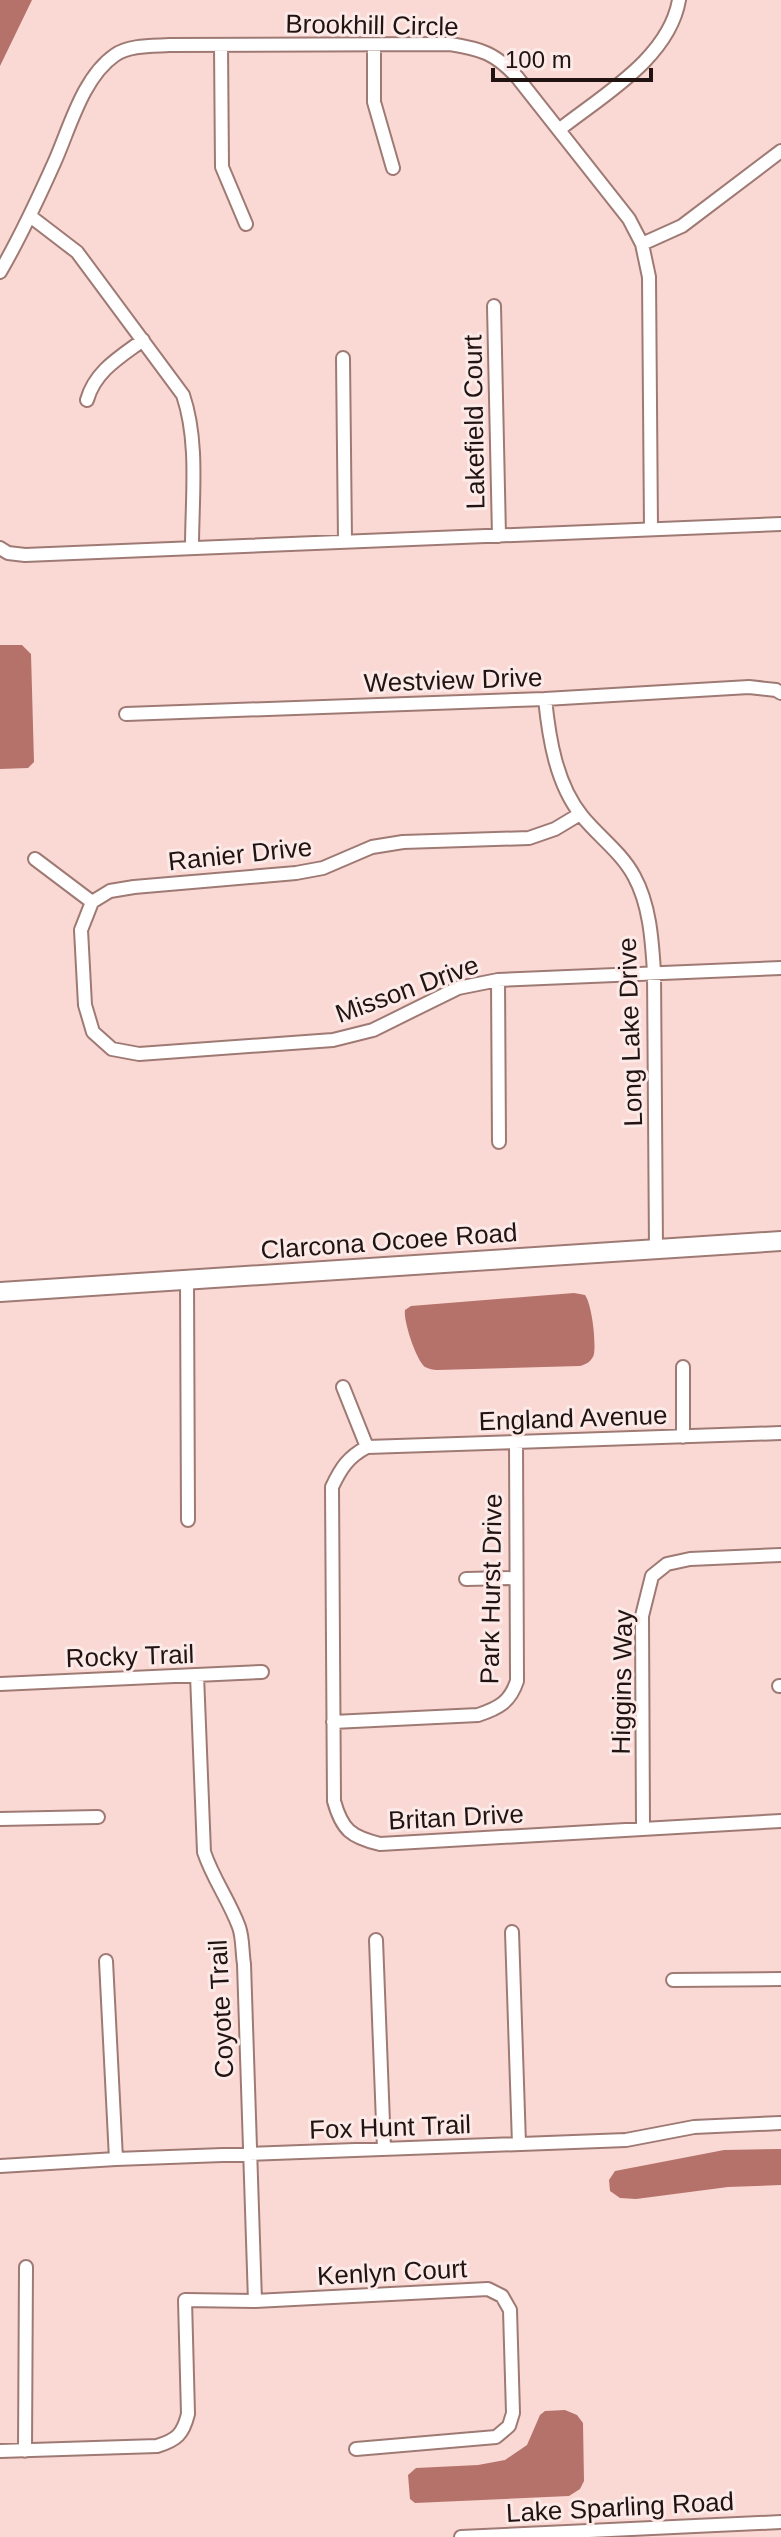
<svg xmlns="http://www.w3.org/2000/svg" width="781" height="2537" viewBox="0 0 781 2537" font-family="Helvetica,sans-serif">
	<rect width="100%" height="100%" fill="#fad9d4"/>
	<!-- water -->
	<path fill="#b4726a" d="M0,0H32L0,66Z
		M0,645H22L31,654L34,762L28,768L0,769Z
		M574,1293L585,1295C592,1305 596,1341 594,1354C592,1361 587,1364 580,1366L437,1370C433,1370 429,1369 425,1367C416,1360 403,1320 405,1310L411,1306Z
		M781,2149V2185L728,2187L636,2199L620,2198L610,2191L609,2180L615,2171L724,2150Z
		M565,2410L577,2415L583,2423L584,2481L580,2489L569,2496L415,2503L410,2499L408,2475L416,2468L478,2465L505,2460L527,2445L540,2415L545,2411Z"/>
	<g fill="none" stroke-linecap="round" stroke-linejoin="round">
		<!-- street casing -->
		<g stroke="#9f7a74" stroke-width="16">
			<path id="street" d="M374,45V102L393,168
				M221,46L222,167L246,224
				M560,129C603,95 669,58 679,0
				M30,216L77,252L183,395C199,442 192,498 192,547
				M642,244L682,226L781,151
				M0,272C21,236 38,199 55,161C70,127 83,77 115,55C129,45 152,46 169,45L450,44C481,49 495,53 517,77L629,219L642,244L649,277L651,529
				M494,306L499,536
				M343,358L345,541
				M87,400C95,371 120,357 143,340
				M0,548L8,553L25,555L781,524
				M545,699C549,738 556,784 582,816C598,836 621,852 634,876C650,905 652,941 654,972L656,1249
				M126,714L545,699L749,687L776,690L781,693
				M35,859L92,902
				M92,902L81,930L85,1005L93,1032L112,1049L139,1054L333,1040L373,1030L458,988L498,980L781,968
				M92,902L110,891L134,887L296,873L323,868L372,847L403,842L529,838L555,829L580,814
				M498,980L499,1142
				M187,1281L188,1520
				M683,1367V1437
				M343,1387L367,1447
				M781,1433L367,1447C348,1457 341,1468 332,1487L334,1801C342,1830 351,1837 380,1844L781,1821
				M466,1579L515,1578
				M197,1675L204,1852C213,1879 229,1900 239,1927C243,1938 242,1952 244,1964L255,2301
				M0,1684L262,1672
				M779,1686H781
				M333,1722L478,1715C499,1708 510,1702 517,1681L516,1442
				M0,1819L98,1817
				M643,1827L642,1616L652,1576L667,1564L690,1559L781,1555
				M512,1932L519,2144
				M376,1940L384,2149
				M106,1961L116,2159
				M673,1980L781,1979
				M0,2166L116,2159L626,2140L694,2127L781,2123
				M0,2451L157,2446C177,2440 183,2434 188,2414L185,2300L255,2301L488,2289L502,2296L510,2310L513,2413L509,2426L496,2437L356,2449
				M25,2451L26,2267
				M461,2537L781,2522"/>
		</g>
		<!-- secondary casing -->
		<g stroke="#9f7a74" stroke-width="22">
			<path id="secondary" d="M0,1292L781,1241"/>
		</g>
		<!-- street -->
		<use href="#street" stroke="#fff" stroke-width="12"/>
		<!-- secondary -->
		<use href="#secondary" stroke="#fff" stroke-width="18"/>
	</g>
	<g text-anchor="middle" stroke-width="6" stroke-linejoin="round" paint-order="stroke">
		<!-- street labels -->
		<g font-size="26" fill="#211311" stroke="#fbeae8">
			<text transform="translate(372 25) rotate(1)" y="9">Brookhill Circle</text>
			<text transform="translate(474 422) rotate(-91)" y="9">Lakefield Court</text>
			<text transform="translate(453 680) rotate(-2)" y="9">Westview Drive</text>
			<text transform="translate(240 854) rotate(-6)" y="9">Ranier Drive</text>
			<text transform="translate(407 989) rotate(-20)" y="9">Misson Drive</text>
			<text transform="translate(630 1032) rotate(-92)" y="9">Long Lake Drive</text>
			<text transform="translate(389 1241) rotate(-4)" y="9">Clarcona Ocoee Road</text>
			<text transform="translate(573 1418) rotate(-2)" y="9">England Avenue</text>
			<text transform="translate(491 1589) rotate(-89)" y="9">Park Hurst Drive</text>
			<text transform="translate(130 1656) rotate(-2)" y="9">Rocky Trail</text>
			<text transform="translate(622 1682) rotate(-89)" y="9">Higgins Way</text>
			<text transform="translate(456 1817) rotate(-3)" y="9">Britan Drive</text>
			<text transform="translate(221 2009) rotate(-93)" y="9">Coyote Trail</text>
			<text transform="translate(390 2127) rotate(-2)" y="9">Fox Hunt Trail</text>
			<text transform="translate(392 2272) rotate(-3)" y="9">Kenlyn Court</text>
			<text transform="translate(620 2507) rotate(-3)" y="9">Lake Sparling Road</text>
		</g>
	</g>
	<!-- scale -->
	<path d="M493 68v12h158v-12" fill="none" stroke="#211311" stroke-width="4"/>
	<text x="505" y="68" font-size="24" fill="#211311" stroke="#fbeae8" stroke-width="6" paint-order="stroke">100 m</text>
</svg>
